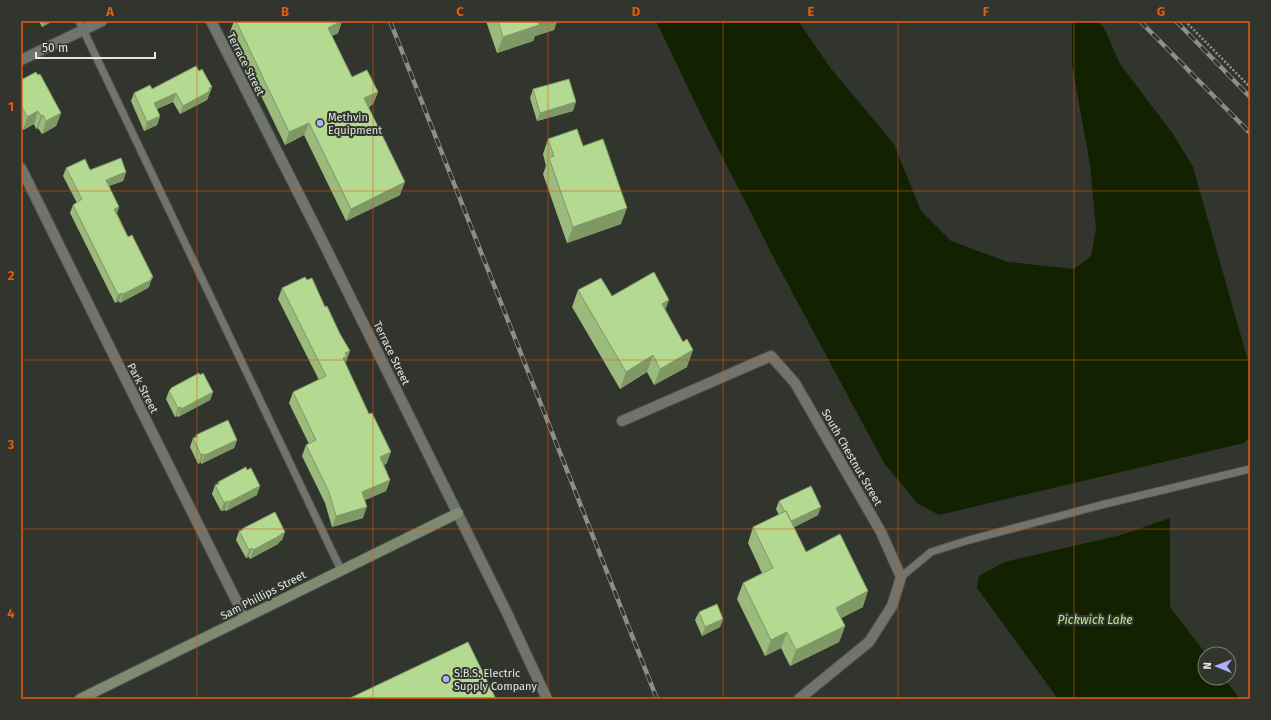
<svg xmlns="http://www.w3.org/2000/svg" width="1271" height="720" viewBox="0 0 1271 720" font-family="'Fira Sans',sans-serif">
	<rect width="100%" height="100%" fill="#32352e"/>
	<!-- water -->
	<path fill="#122200" d="M656,21H798L832,70L894,144L921,211L951,241L1008,262L1074,269L1091,256L1096,229L1090,164L1072,65V23L1073,21H1098L1105,30L1120,64L1173,134L1193,167L1250,368V436L1244,443L939,515L917,503L884,463L777,264L701,115Z
		M1170,518V607L1206,654L1205,678H1224L1240,699H1058L977,588L979,576L1004,562L1121,535Z"/>
	<g fill="none" stroke-linecap="round" stroke-linejoin="round">
		<!-- lane casing -->
		<g stroke="#4e514c" stroke-width="9">
			<path id="lane" d="M79,21L341,570
				M901,577L931,552L969,540L1105,504L1250,469"/>
		</g>
		<!-- street casing -->
		<g stroke="#4e514c" stroke-width="12">
			<path id="street" d="M211,21L318,232L507,613L547,699
				M21,60L102,21
				M21,168L125,378L245,618
				M622,421L771,356L795,383L881,532L901,577L892,606L869,642L799,699"/>
		</g>
		<!-- secondary casing -->
		<g stroke="#4e514c" stroke-width="12">
			<path id="secondary" d="M80,699L458,513"/>
		</g>
		<!-- path -->
		<path stroke="#92958f" stroke-width="2.5" stroke-dasharray="2 2" stroke-linecap="butt" d="M1185,21L1250,87"/>
		<!-- lane -->
		<use href="#lane" stroke="#70746c" stroke-width="7"/>
		<!-- street -->
		<use href="#street" stroke="#70746c" stroke-width="10"/>
		<!-- secondary -->
		<use href="#secondary" stroke="#7e8b71" stroke-width="10"/>
		<!-- rail casing -->
		<g stroke="#8c8f89" stroke-width="4.5">
			<path id="rail" d="M390,21L657,699
				M1140,21L1250,133
				M1176,21L1250,97"/>
		</g>
		<!-- rail -->
		<use href="#rail" stroke="#32352e" stroke-width="3" stroke-dasharray="9" stroke-linecap="butt"/>
	</g>
	<!-- wall -->
	<path fill="#9bbb7d" d="M39,21H53L42,27Z
		M234,21H342L338,33L332,36L352,77L378,92L373,104L369,107L400,195L346,221L304,135L285,145L230,32Z
		M486,21H557L554,30L535,36L533,41L497,53Z
		M199,71L212,87L207,100L180,114L173,102L157,109L160,116L157,125L144,131L131,101L134,93L152,89Z
		M38,75L61,113L56,126L42,134L38,128L36,129L34,124L23,130L21,127V80Z
		M533,89L573,111L537,121L530,98Z
		M548,139L583,146L621,224L567,243L543,174L546,166L543,154Z
		M66,168L126,172L123,181L109,186L119,207L117,213L150,285L148,288L120,303L119,301L115,303L70,213L73,205L77,203L63,176Z
		M307,280L325,307L350,351L346,362H345L387,463L384,465L390,480L386,491L365,500L363,518L332,527L325,503L302,456L306,445L309,444L289,403L293,392L319,380L278,299L282,288Z
		M578,290L612,296L665,310L687,367L654,385L647,372L620,389L572,307Z
		M171,388L213,392L210,400L178,417L177,416L175,417L166,399L169,391L170,390Z
		M196,435L237,440L234,448L201,464V462L198,464L190,447L193,438H195Z
		M218,482L257,495L226,511L225,510L221,511L212,494L215,485L217,484Z
		M779,501L818,515L794,527L806,552L863,607L841,618L845,626L839,642L790,666L781,648L765,656L737,599L743,583L762,573L748,543L753,527L779,515L776,509Z
		M242,529L285,532L282,540L279,542L278,544L250,559L249,557L246,558L236,540L239,531L241,530Z
		M699,612L723,619L720,627L702,636L695,620Z"/>
	<!-- shaded-wall -->
	<path fill="#7e9866" d="M44,21H53L42,27Z
		M341,21H342L338,33L323,40L328,28Z
		M537,21H557L554,30L535,36L533,41L497,53L503,37Z
		M212,87L207,100L180,114L183,106Z
		M378,92L373,104L360,111L364,98Z
		M176,93L173,102L151,111L154,103Z
		M576,102L573,111L537,121L540,113Z
		M38,111L34,124L23,130L27,117Z
		M61,113L56,126L42,134L46,121Z
		M43,115L38,128L36,129L41,116Z
		M160,116L157,125L144,131L147,122Z
		M309,123L304,135L285,145L289,132Z
		M126,172L123,181L103,188L106,180Z
		M405,182L400,195L346,221L351,209Z
		M119,207L116,215L114,209Z
		M627,208L621,224L567,243L573,227Z
		M153,277L148,288L120,303L123,294Z
		M122,293L119,301L115,303L118,295Z
		M669,300L663,316L662,304Z
		M693,350L687,367L654,385L660,369Z
		M350,351L346,362L339,369L345,353Z
		M653,355L647,372L620,389L626,372Z
		M213,392L210,400L178,417L181,409Z
		M181,407L177,416L175,417L178,408Z
		M237,440L234,448L201,464L205,455Z
		M391,452L387,463L376,468L380,457Z
		M204,454L201,462L198,464L201,455Z
		M390,480L386,491L358,503L362,492Z
		M260,486L257,495L226,511L229,502Z
		M228,501L225,510L221,511L224,503Z
		M367,507L363,518L332,527L336,516Z
		M821,507L818,515L787,531L790,522Z
		M285,532L282,540L279,542L278,544L250,559L253,550Z
		M252,548L249,557L246,558L249,550Z
		M868,591L863,607L830,624L836,608Z
		M723,619L720,627L702,636L705,627Z
		M845,626L839,642L790,666L796,650Z
		M787,632L781,648L765,656L771,640Z"/>
	<!-- building -->
	<path fill="#b4d991" stroke="#7e9866" d="M236,21H341L328,28L352,77L367,70L378,92L364,98L405,182L351,209L309,123L289,132Z
		M498,21H538L539,25L503,37Z
		M196,66L199,71L202,69L212,87L209,88L210,91L183,106L176,93L154,103L160,116L147,122L134,93L150,85L152,89Z
		M36,72L38,75L40,74L61,113L46,121L43,115L41,116L38,111L27,117L21,105V80Z
		M569,79L576,102L540,113L533,89Z
		M577,129L583,146L603,139L627,208L573,227L549,158L554,156L548,139Z
		M121,158L126,172L106,180L119,207L114,209L128,237L132,235L153,277L151,278V280L123,294L122,293L118,295L73,205L82,199L66,168L85,159L90,170Z
		M654,272L669,300L662,304L683,342L687,339L693,350L660,369L653,355L626,372L578,290L601,278L612,296Z
		M305,277L307,280L312,278L325,307L327,306L340,334L350,351L345,353L347,356L343,358L369,414L372,413L391,452L380,457L390,480L362,492L367,507L336,516L329,492L306,445L316,440L293,392L326,376L282,288Z
		M199,373L200,375L203,373L213,392L181,409V407L178,408L169,391L171,389V388Z
		M228,420L237,440L205,455L204,454L201,455L193,438L197,437L196,435Z
		M246,467L247,470L251,468L260,486L229,502L228,501L224,503L215,485L219,484L218,482Z
		M811,486L821,507L791,521L786,511L785,512L779,501Z
		M786,511L806,552L840,534L868,591L836,608L845,626L796,650L787,632L771,640L743,583L773,568L753,527Z
		M275,512L285,532L281,534V535L253,550L252,548L249,550L239,531L243,530L242,529Z
		M717,604L723,619L705,627L699,612Z
		M468,642L496,699H348Z"/>
	<!-- grid -->
	<path fill="none" stroke="#e8590c" stroke-width="1" stroke-opacity="0.55" d="M197,21V699M373,21V699M548,21V699M723,21V699M898,21V699M1074,21V699M21,191H1250M21,360H1250M21,529H1250"/>
	<!-- markers -->
	<g fill="#aab0fb" stroke="#32352e" stroke-width="1.5">
		<circle cx="320" cy="123" r="4"/>
		<circle cx="446" cy="679" r="4"/>
	</g>
	<g text-anchor="middle" stroke-width="4" stroke-linejoin="round" paint-order="stroke">
		<!-- street labels -->
		<g font-size="11" fill="#e3e6e1" stroke="#32352e">
			<text transform="translate(246 64) rotate(63)" y="4">Terrace Street</text>
			<text transform="translate(392 353) rotate(64)" y="4">Terrace Street</text>
			<text transform="translate(143 388) rotate(63)" y="4">Park Street</text>
			<text transform="translate(852 457) rotate(60)" y="4">South Chestnut Street</text>
			<text transform="translate(263 595) rotate(-27)" y="4">Sam Phillips Street</text>
		</g>
		<!-- poi labels -->
		<g font-size="11" fill="#e3e6e1" stroke="#32352e" text-anchor="start">
			<text x="328" y="121">Methvin<tspan x="328" dy="13">Equipment</tspan></text>
			<text x="454" y="677">S.B.S. Electric<tspan x="454" dy="13">Supply Company</tspan></text>
		</g>
		<!-- water labels -->
		<g font-size="12" font-style="italic" fill="#bcec8d" stroke="#32352e">
			<text x="1095" y="624">Pickwick Lake</text>
		</g>
	</g>
	<!-- border -->
	<rect width="1271" height="720" fill="none" stroke="#32352e" stroke-width="44"/>
	<!-- north arrow -->
	<g transform="translate(1217 666) rotate(271)"><circle r="19" fill="#32352e" stroke="#797c76"/>
	<path d="M0-3L7 15L0 10L-7 15Z" fill="#aab0fb"/>
	<text y="-6" font-size="11" font-weight="bold" text-anchor="middle" fill="#e3e6e1">N</text>
	</g>
	<!-- scale -->
	<path d="M36 52v6h119v-6" fill="none" stroke="#e3e6e1" stroke-width="2"/>
	<text x="42" y="52" font-size="12" fill="#e3e6e1" stroke="#32352e" stroke-width="3" paint-order="stroke">50 m</text>
	<rect x="22" y="22" width="1227" height="676" fill="none" stroke="#e8590c" stroke-width="1.5"/>
	<g font-size="13" text-anchor="middle" font-weight="bold" fill="#e8590c">
		<text x="110" y="16">A</text>
		<text x="285" y="16">B</text>
		<text x="460" y="16">C</text>
		<text x="636" y="16">D</text>
		<text x="811" y="16">E</text>
		<text x="986" y="16">F</text>
		<text x="1161" y="16">G</text>
		<text x="11" y="111">1</text>
		<text x="11" y="280">2</text>
		<text x="11" y="449">3</text>
		<text x="11" y="618">4</text>
	</g>
</svg>
